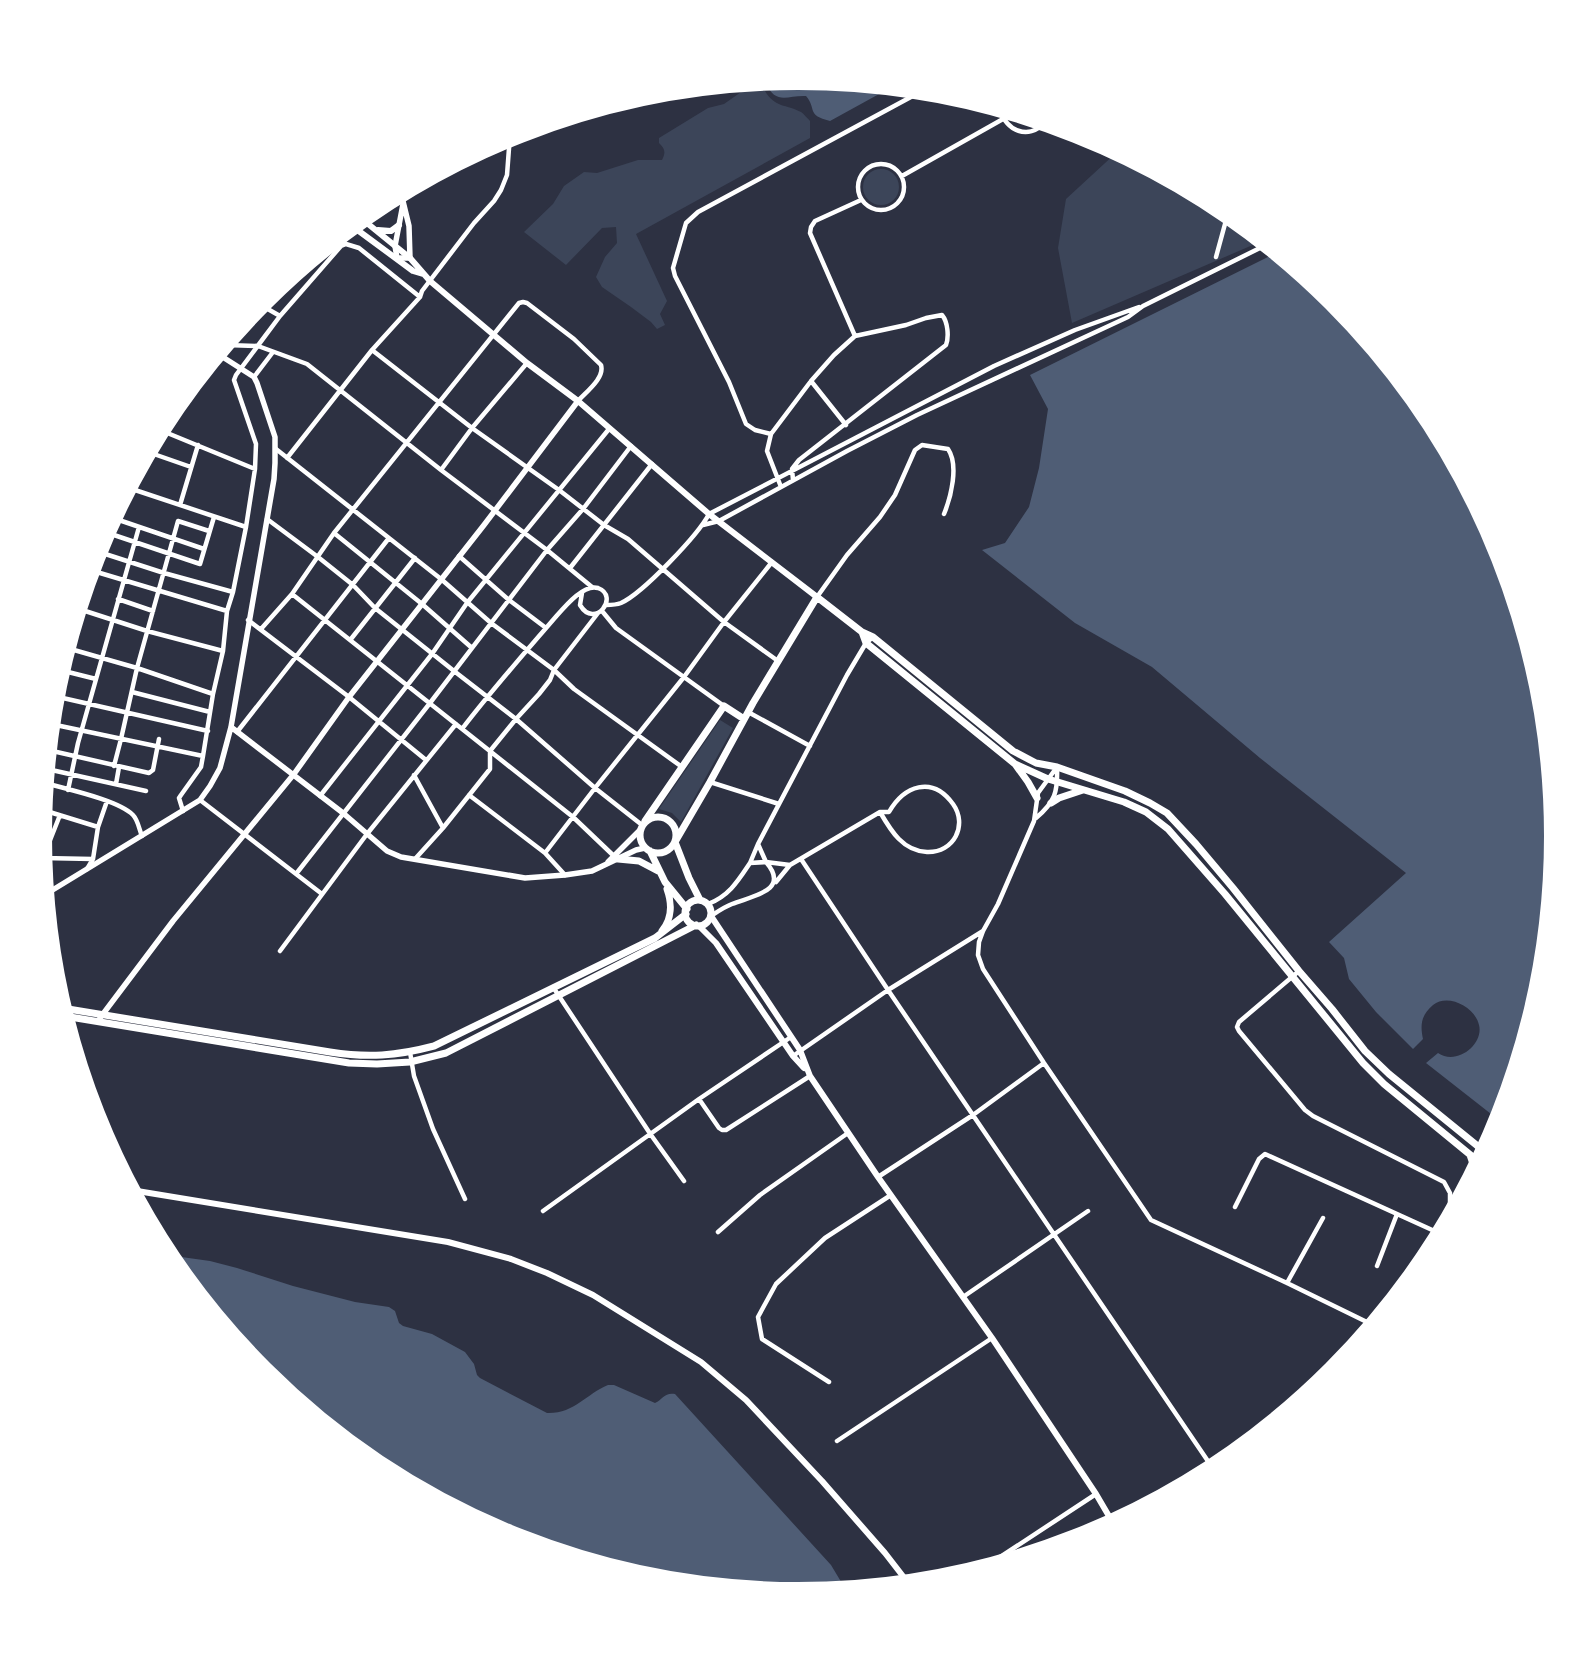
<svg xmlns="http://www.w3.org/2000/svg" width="1596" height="1673" viewBox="0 0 1596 1673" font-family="Helvetica,sans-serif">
	<rect width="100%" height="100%" fill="#2d3142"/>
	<!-- green -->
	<path fill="#3c4559" d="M752,88L765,91C775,108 786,104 801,112C804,114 807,118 810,121V138L636,234L667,301L660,314L665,325L657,329L651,322L631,307L602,287L596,277L605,257L617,243L616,227L602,228L566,265L524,232L553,204L564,186L584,172L597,173L638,160H662C666,152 665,149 659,143V138L708,108L724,104L744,90Z
		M1117,152L1219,206L1262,241L1072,323L1058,248L1066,199Z
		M863 187a18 18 0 1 1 36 0a18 18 0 1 1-36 0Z
		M720,720L733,728L681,822L672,813L659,809Z"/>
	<!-- water -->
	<path fill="#4f5d75" d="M798,79L890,88L830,121C806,115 817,109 806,96C787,95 776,106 765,82Z
		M1276,253L1334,301L1428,416L1498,547L1541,689L1556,837L1541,985L1500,1121L1426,1063L1438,1053C1457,1066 1484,1044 1479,1025C1475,1007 1448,993 1433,1005C1421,1015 1420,1025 1423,1039L1413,1049L1376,1012L1349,979L1344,958L1329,942L1406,873L1260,758L1152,667L1075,623L982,550L1005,543L1029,507L1039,468L1048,409L1030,375Z
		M167,1255L210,1261L237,1268L293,1286L355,1302L389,1307L395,1311L399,1323L403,1326L432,1334L465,1352L474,1364L477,1375L480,1378L547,1413C574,1414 586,1394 608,1385H614L655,1403C663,1399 665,1392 675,1394L831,1565L846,1590L798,1594L650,1580L508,1537L377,1467L262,1372Z"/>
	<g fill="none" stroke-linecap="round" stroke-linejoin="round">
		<!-- minor -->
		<path stroke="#fff" stroke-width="4.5" d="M1001,110C1005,131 1029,140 1044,123
			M858 187a23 23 0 1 1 46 0a23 23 0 1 1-46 0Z
			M902,176L1003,119
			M1216,257L1228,213
			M259,304L280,316
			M855,336L810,233L811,227L815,221L861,200
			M226,345L258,346L307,364L441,470L547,550L592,587
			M372,350L472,428L559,490L604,525L628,539L724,622L778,661
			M254,377L273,352
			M811,381L846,425
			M160,430L255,469
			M771,434L755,430L746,424L729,382L675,276L673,268L686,223L698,212L922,91
			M276,449L441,579L491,623L554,670L574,689L682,767
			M148,452L191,467
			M287,458L372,350L420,297L422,291L474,223L494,201L501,190L507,175L510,135
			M441,470L472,428L527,363
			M781,487L767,451L771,434L811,381L834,355L855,336L906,325L926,318L942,315C948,322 949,337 946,345L799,460L792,469L793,480
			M129,488L246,527
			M180,505L198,445
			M113,518L204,549
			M267,519L318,557L353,585L375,608L454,671L516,719L595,788L642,825
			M703,525L719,521L847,451L917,415L1128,317L1143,306L1266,245
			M105,532L200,564L214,517
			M334,533L422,604L472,648
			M96,551L164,573L233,592
			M459,556L509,600L546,628
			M570,568L652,464
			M90,570L227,611
			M292,594L573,817L616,858
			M817,597L847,555L880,517L895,495L915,450L922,445L948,449C959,465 951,497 944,514
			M118,599L153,611
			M606,605C611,605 616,605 621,603C643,593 698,535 709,514L994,366L1075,330L1139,307
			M79,609L147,631L223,651
			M602,611L616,628L724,706
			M248,620L349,697L426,760
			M261,629L292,594L334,533L519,303L523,302L527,303L574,339L601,365C605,378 586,392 578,401
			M351,639L415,558
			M67,648L137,668L213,694
			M60,670L96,679
			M132,692L210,712
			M54,696L208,731
			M54,696L61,669
			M748,712L810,746
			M51,724L203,756
			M462,729C491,691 522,656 553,620C562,610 583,583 598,588C620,596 595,630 580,605L582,593
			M237,732L389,538
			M48,750L149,773L153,770L159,739
			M114,766L121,739L137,668L178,521L209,531
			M1057,767L1038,793L1034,821L998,904L983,931L979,942L978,955L983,969L1044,1063L1151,1220L1287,1283L1373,1325
			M47,769L146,791
			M414,775L443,828
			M710,782L779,804
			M45,783C66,789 118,800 133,815C138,820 139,829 142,836
			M116,784L119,767
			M68,790L78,743L139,527
			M469,795L545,853L565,875
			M320,796L432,654L467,603L609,429
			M200,800L322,894
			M43,810L98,827
			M183,811L179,798L181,795L201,767L203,756L213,694L223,651L227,611L233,592L246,527L255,469L256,444L234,380L236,375L280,316L341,246L346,244L359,248L420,297
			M1036,818C1055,802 1058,792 1057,767
			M758,844L847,675L866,643L873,637
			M545,853L595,788L684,677L724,622L772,562
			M42,858L93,859
			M43,858L60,815
			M415,859L443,828L490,769V751L516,719L539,694L550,680L554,670L598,613
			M801,859L888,990L1214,1470
			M750,863L758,844L766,862L790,865L776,882
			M790,865L880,812H889C904,786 932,775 953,804C968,825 954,853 927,852C903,851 891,831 880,812
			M87,869L93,859L98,827L107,801
			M296,874L430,703L547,550L583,509L631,446
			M708,904C729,896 738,881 750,863L766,862C791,891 752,896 732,904C724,907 717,912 711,916
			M280,951L367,834L456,724
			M1299,971L1239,1022L1237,1027L1239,1031L1305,1110L1313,1116L1444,1182L1450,1193V1217
			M553,987L651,1135L684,1181
			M410,1052L414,1076L433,1129L465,1199
			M793,1056L888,990L983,931
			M699,1099L719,1128L722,1130H726L810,1076
			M878,1177L973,1115L1044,1063
			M1235,1207L1259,1159L1265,1154L1441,1234
			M543,1211L699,1099L791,1037
			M718,1232L760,1195L848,1133
			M1377,1266L1397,1214
			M1287,1283L1323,1218
			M963,1297L1088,1211
			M829,1382L762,1339L758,1317L776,1284L825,1238L891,1195
			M837,1441L992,1338
			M982,1569L1096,1494"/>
		<!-- tertiary -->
		<path stroke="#fff" stroke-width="5.5" d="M401,193L409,226L410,258H397L395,246L403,204
			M231,727L343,813L387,851L401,857L525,878L565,875L592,871L636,850L645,848
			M608,862L640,830
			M46,894L200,800L210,786L220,768L231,727L274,479L275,463V437L257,383L254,377L218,354
			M100,1018L173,921L294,774L349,697L484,525L578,401"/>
		<!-- secondary -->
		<path stroke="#fff" stroke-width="6" d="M362,219L410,258L430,281L527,363L578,401L709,514L817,597
			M352,226L413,271L423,274
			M378,230L391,231L399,225
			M711,916L800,1050L810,1076L878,1177L992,1338L1096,1494L1113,1523
			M699,926L716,943L793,1056L804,1068
			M131,1190L448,1242L511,1259L547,1273L593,1295L701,1362L746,1400L822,1481L885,1553L909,1584"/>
		<!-- primary -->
		<path stroke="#fff" stroke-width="7" d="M862,632L866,643L1015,764L1048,779L1124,802L1146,812L1168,829L1225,894L1363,1063L1384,1084L1479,1162
			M1015,764L1028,782L1037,798
			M1051,803L1059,798L1083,790
			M640 835a18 18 0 1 1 36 0a18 18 0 1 1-36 0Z
			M645,821L724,706L744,719
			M650,851L665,882L687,909
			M618,859L639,861L658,871
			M700,900L689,878L675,842L710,782L753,703L817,597L862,632L873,637L1013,751L1036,763L1057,767L1125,791L1150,803L1167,813L1196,844L1233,888L1299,971L1332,1009L1365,1051L1389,1074L1485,1152
			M685 913a13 13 0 1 1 26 0a13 13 0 1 1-26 0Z
			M662,931C672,919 672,903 667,889
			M62,1008L330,1052C368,1058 396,1056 434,1046L655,938L686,914
			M64,1016L349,1063L377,1064L410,1062L446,1053L696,925
			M1470,1155L1475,1170"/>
	</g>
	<!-- crop -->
	<path d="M0 0H1596V1673H0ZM49 836a749 749 0 1 1 1498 0a749 749 0 1 1-1498 0Z" fill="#fff" fill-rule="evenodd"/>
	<path fill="none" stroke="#fff" stroke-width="6" d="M49 836a749 749 0 1 1 1498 0a749 749 0 1 1-1498 0Z"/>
</svg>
